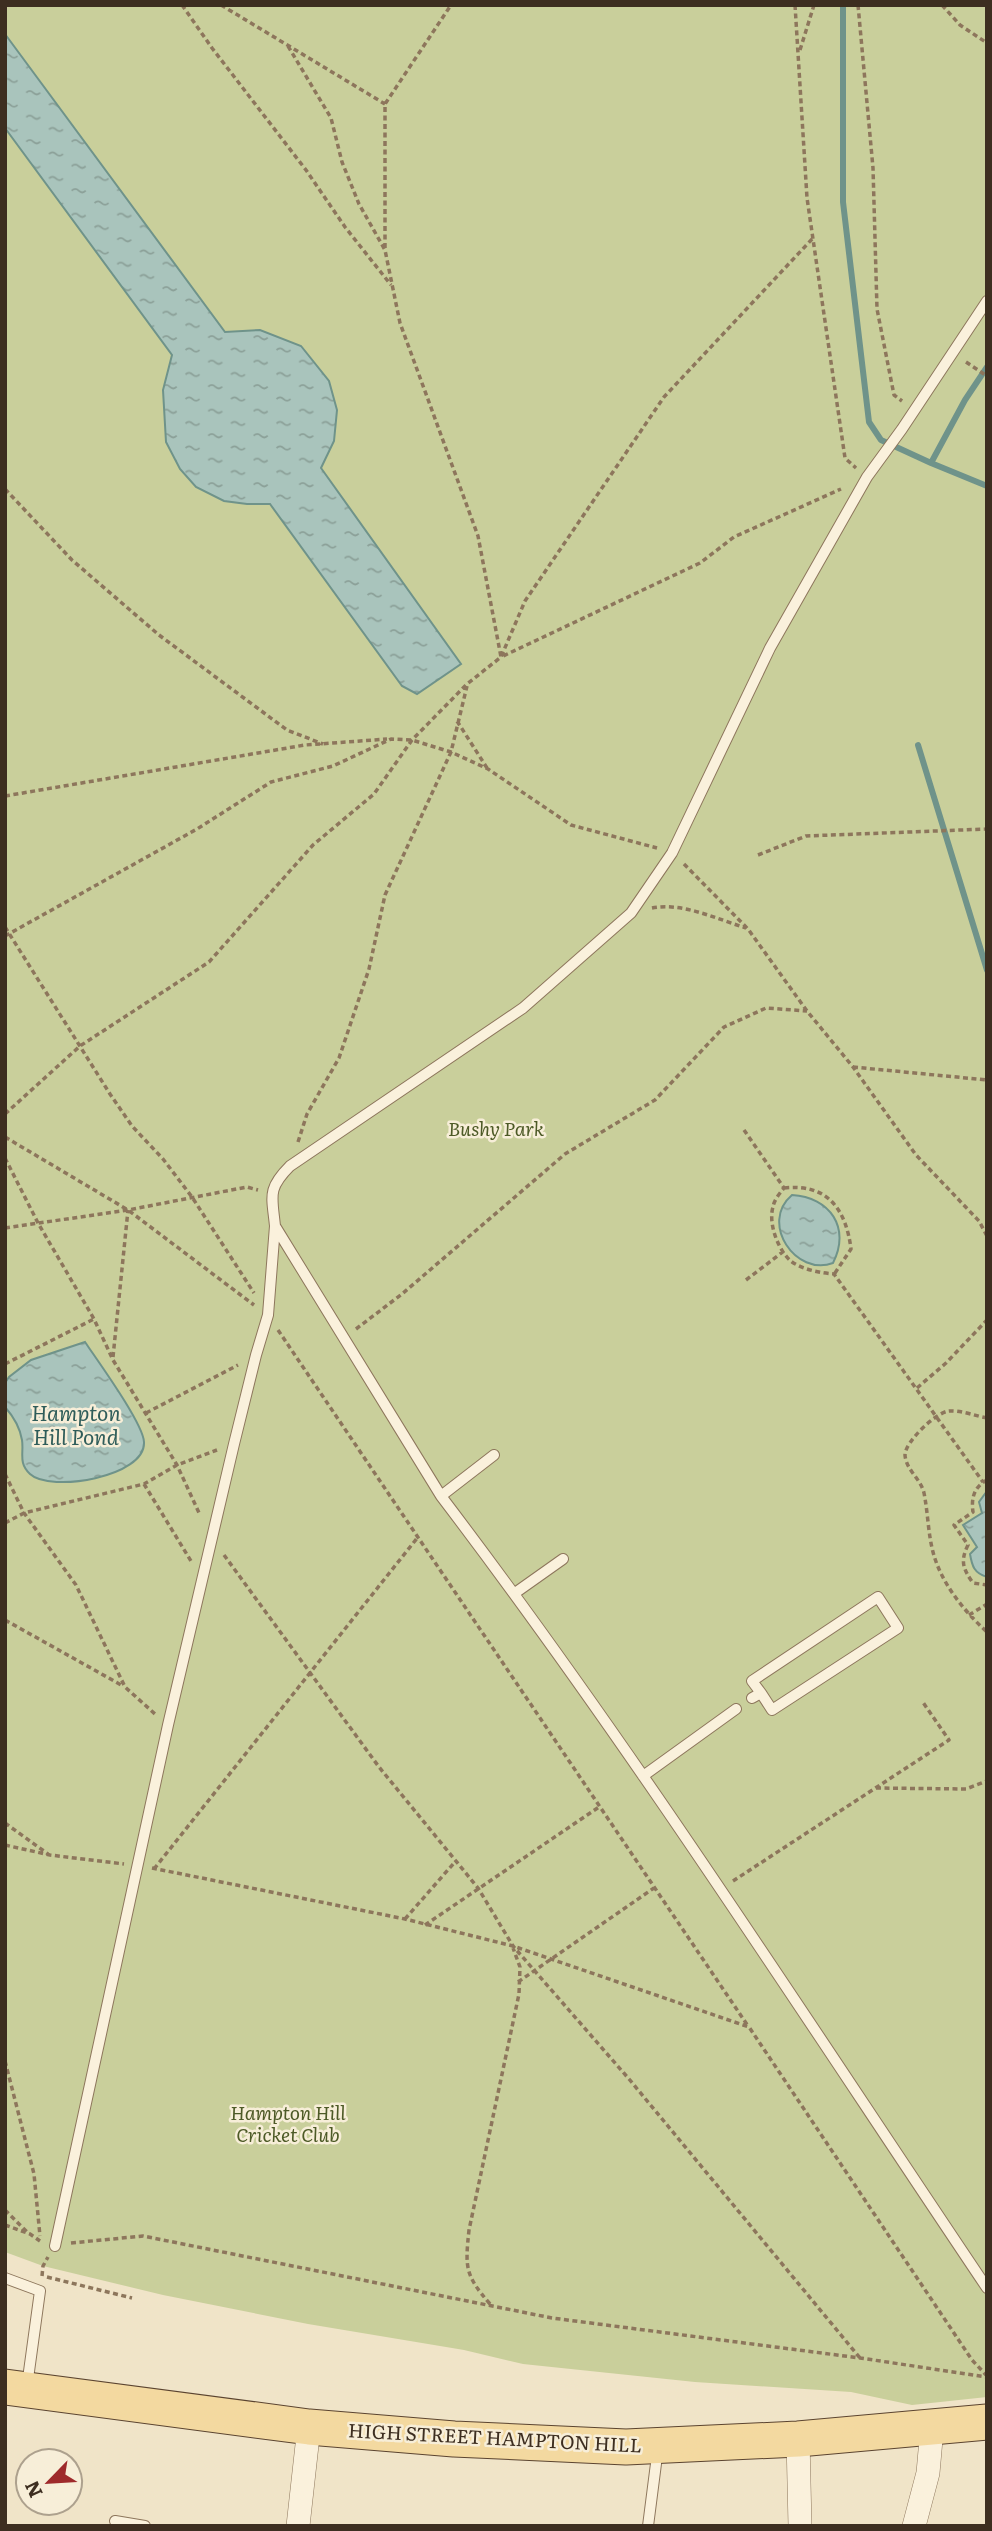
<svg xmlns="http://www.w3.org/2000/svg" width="992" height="2531" viewBox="0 0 992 2531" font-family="Literata,serif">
	<defs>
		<pattern id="water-ripples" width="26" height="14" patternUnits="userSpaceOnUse" patternTransform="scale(1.75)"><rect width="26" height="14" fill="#a9c4bc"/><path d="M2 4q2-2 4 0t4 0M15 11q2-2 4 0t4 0" fill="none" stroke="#8ba098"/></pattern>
	</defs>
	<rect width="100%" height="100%" fill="#f0e4c8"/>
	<!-- green -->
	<path fill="#c9cf9b" d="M5,5H987V2397L912,2405L851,2392L695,2382L523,2364L464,2350L308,2324L163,2295L43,2266L5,2252Z"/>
	<!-- water -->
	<path fill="url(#water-ripples)" stroke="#6f938a" stroke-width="2" d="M5,34L225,332L260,330L301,346L329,381L337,410L334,441L321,468L461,664L417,694L402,686L270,504H247L224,501L196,487L180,469L166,442L163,390L172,355L5,128Z
		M792,1195C830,1197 851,1228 833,1263C796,1277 759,1223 792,1195Z
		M85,1342C97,1360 143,1423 144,1442C146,1477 50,1493 30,1474C18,1463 24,1453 22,1440C20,1428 13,1416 5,1407V1383L9,1377L31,1360Z
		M987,1491V1577C974,1573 972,1566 970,1554L977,1547L963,1525L982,1513L979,1502Z"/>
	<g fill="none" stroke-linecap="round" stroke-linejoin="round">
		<!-- stream -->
		<path stroke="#6f938a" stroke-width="6" d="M843,5V202L869,422L881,440L931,463L965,400L987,367
			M931,463L987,486
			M918,745L987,970"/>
		<!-- service casing -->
		<g stroke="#8d765c" stroke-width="12">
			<path id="service" d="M494,1455L441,1496C635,1751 808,2022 987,2288
				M441,1496L275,1226C272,1196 267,1189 290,1166L523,1008L631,913L672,853L770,648L867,477L902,429L987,301
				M515,1593L563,1559
				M752,1698L761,1693L752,1681L878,1597L898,1628L772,1710L761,1693
				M643,1776L736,1709
				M55,2246L168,1725L234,1444L256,1355L268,1315L275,1226
				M5,2278L40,2291L27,2386
				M115,2521L145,2526
				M648,2526L658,2448"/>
		</g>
		<!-- minor casing -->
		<g stroke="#8d765c" stroke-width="24">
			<path id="minor" d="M798,2439L800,2526
				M298,2526L309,2427
				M914,2526L928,2473L932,2428"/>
		</g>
		<!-- primary casing -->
		<g stroke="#5b4430" stroke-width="37">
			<path id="primary" d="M5,2387L309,2427L454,2439L626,2447L798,2439L987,2422"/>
		</g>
		<!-- path -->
		<path stroke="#8d765c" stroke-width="3.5" stroke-dasharray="5 3.5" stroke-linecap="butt" d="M182,5L212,48L306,170L345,227L391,285
			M221,5L385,104
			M795,5L807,198L845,458L856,468
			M858,5L873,168L877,309L894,395L902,401
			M942,5L960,25L987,43
			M288,46L331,118L342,162L359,204L385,250L400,323L478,536L501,657L700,563L734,537L841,489
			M800,50L814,5
			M385,248V104L451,5
			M966,362L987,376
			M5,489L72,560L159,635L287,730L323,744
			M457,721L487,768
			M5,796L305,745L387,739
			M758,855L806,836L987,829
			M684,864L748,929L807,1011L853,1067L916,1155L979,1221L987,1236
			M652,908C682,902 717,919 746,928
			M5,927L110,1094L132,1126L163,1159L192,1197L254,1293
			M5,936L197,829L271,782L333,766L391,739L412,740L451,752L488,769L571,825L657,848
			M853,1067L987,1080
			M5,1114L80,1046L209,962L313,845L374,794L412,740L467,684L501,657L525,601L664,397L814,237
			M744,1130L784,1188C780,1193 774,1200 773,1207C768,1223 778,1251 792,1262C804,1270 821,1273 834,1274L983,1482
			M5,1137L128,1210L254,1305
			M298,1142L307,1114L339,1058L369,969L385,895L451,752L467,686
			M5,1158L38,1223L94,1319L113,1360L177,1465L200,1515
			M784,1188C827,1183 846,1209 851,1249L835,1273
			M5,1228L128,1210L247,1187L258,1190
			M746,1280L784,1251
			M356,1329L402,1294L565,1154L655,1100L724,1027L766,1008L807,1011
			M278,1330L748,2026
			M113,1357L128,1210
			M5,1364L94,1319
			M917,1388L946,1363L987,1320
			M146,1413L238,1365
			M987,1418C976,1416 960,1410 949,1411C936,1412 905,1442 905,1455C906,1470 921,1479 924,1493C928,1513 928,1533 933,1552C941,1583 964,1611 987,1632
			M5,1474L24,1513L76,1585L125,1687L155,1714
			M987,1480C974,1487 971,1498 973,1512L954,1525L968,1545C960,1561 963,1569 973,1583L987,1585
			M144,1484L191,1561
			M5,1523L24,1513L144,1484L177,1465L217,1450
			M224,1555L379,1767L478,1888L513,1946L629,2079L860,2358
			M969,1615L987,1604
			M5,1620L123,1686
			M876,1788L966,1789L987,1781
			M5,1823L48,1854
			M5,1845L50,1855L124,1864
			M152,1868L405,1919L513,1946L749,2027L972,2360L987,2376
			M154,1869L418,1537
			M733,1881L949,1740L922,1701
			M405,1919L454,1863
			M425,1925L599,1807
			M518,1982L654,1888
			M5,2061L34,2174L40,2236
			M5,2210L28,2233
			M5,2225L30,2234L40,2241
			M71,2243L143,2236L552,2318L860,2358L987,2377
			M42,2276L43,2266L48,2257
			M47,2277L132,2298
			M490,2304C465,2275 465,2268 469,2230L519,1994L520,1967L513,1948"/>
		<!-- service -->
		<use href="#service" stroke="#faf1dc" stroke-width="10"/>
		<!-- minor -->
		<use href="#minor" stroke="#faf1dc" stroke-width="23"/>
		<!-- primary -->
		<use href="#primary" stroke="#f3d9a0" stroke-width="35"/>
	</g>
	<g text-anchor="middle" stroke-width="5" stroke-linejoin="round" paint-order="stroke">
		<!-- park labels -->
		<g font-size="19" font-style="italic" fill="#4d5a26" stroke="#f7eed8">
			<text x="496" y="1136">Bushy Park</text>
			<text x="288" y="2120">Hampton Hill<tspan x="288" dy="22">Cricket Club</tspan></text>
		</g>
		<!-- street labels -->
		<g font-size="19" fill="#3d2e20" stroke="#f7eed8">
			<text transform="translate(495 2438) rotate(3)" y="7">HIGH STREET HAMPTON HILL</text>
		</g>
		<!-- water labels -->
		<g font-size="21" font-style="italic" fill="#2f5d5a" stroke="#f7eed8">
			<text x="76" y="1421">Hampton<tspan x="76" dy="24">Hill Pond</tspan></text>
		</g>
	</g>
	<!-- border -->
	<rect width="992" height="2531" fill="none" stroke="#3d2e20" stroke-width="14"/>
	<!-- north arrow -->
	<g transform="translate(49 2482) rotate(245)"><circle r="33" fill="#f7eed8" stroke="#ada18e" stroke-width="2"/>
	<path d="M0-5L12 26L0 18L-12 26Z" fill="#9e2a2b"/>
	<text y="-10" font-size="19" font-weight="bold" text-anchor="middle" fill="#3d2e20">N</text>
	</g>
</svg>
